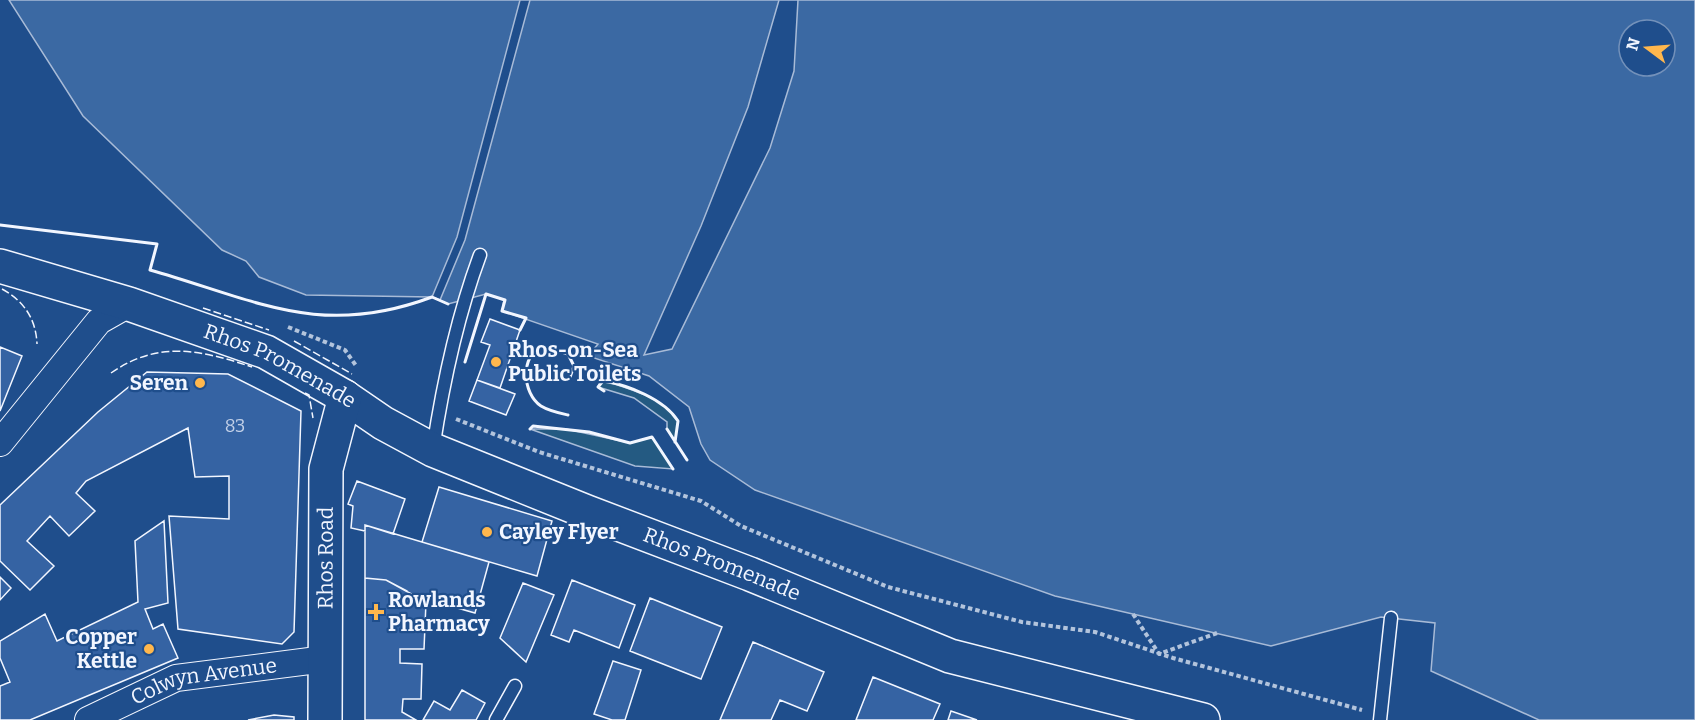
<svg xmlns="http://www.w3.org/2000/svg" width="1695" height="720" viewBox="0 0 1695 720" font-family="Bitter,serif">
	<rect width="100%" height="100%" fill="#1f4e8c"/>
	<!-- green -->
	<path fill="#245a82" stroke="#a8bbd7" stroke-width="1.5" d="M605,381C630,389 664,398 678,421L675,442L667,429V422L634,398L598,387L600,382Z
		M530,429H566L630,443L652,437L673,469L635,466Z"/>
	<!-- water -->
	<path fill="#3b69a3" stroke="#a8bbd7" stroke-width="1.5" fill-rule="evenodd" d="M9,0H1695V720H1539L1431,671L1435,623L1381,617L1271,646L1055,596L755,490L710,460L701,444L689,407L649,376L588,356L598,344L502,311L504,300L486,294L448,304L432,297L306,295L259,277L246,261L222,250L83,116ZM1629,30H1665V66H1629Z"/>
	<!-- pier -->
	<path fill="#1f4e8c" stroke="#a8bbd7" stroke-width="1.5" d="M520,0H530L465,240L440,300L432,297L457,237Z
		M779,0H798L794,71L770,148L672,349L644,355L701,226L748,107Z"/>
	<!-- building -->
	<path fill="#3563a3" stroke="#f2f6ff" stroke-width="1.5" d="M490,319L520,330L500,388L477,380L490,345L481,342Z
		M0,347L22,356L0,411Z
		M147,372L228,374L301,411L294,632L282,644L178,629L169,516L229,519V476L195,477L188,428L86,481L76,493L95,511L69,536L50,516L27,541L54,566L30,590L0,561V505L98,412Z
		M477,380L515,394L506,415L469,401Z
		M357,481L405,499L393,534L365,525V531L351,528L353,506L348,504Z
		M439,487L552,521L537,576L422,542Z
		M164,521L168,603L145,609L153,629L163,624L178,658L30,720H0V686L10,682L0,658V641L45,614L57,641L138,602L135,541Z
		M365,525L489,562L475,613L415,596L386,580L365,578Z
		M0,577L11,588L0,600Z
		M365,578L386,580L407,591L408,602H426L424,649H400V663L422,664L421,699H403L402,712L416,720H365Z
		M572,580L635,605L619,648L574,630L569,642L551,635Z
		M523,583L554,595L526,662L500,638Z
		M650,598L722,627L701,679L630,651Z
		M753,642L824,672L807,711L780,700L771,720H720Z
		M613,661L641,670L625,720H612L594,714Z
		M873,677L940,704L933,720H856Z
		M462,690L485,703L476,720H423L434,701L450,710Z
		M951,711L977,720H948Z
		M274,715L294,717V720H248Z"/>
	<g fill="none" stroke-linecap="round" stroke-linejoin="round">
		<!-- lane casing -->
		<g stroke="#f2f6ff" stroke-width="15">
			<path id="lane" d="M433,449C443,383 457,317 480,255
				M496,720L515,686
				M1380,720L1391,618"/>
		</g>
		<!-- street casing -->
		<g stroke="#f2f6ff" stroke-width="28">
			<g id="street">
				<path d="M0,443L99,321L129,304"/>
				<path id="s1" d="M88,720L176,678L325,659"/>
			</g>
		</g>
		<!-- secondary casing -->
		<g stroke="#f2f6ff" stroke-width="36">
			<g id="secondary">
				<path id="s2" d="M0,266L129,304L266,352L345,397L383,423L433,450L587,512L750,574L950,656L1203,720"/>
				<path id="s3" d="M325,720L326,469L345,397"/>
			</g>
		</g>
		<!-- path -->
		<path stroke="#b3c4dc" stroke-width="4" stroke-dasharray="4.5 3" stroke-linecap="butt" d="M288,327L345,350L357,367
			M456,419L539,452L701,501L741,526L888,587L1022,622L1095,632L1173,658L1362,710
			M1133,614L1159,654L1217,633"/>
		<!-- lane -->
		<use href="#lane" stroke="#1f4e8c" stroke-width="12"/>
		<!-- street -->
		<use href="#street" stroke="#1f4e8c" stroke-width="26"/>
		<!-- secondary -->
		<use href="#secondary" stroke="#1f4e8c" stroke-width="33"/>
		<!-- fence -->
		<path stroke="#f2f6ff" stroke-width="1.5" stroke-dasharray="8 3" stroke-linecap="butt" d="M2,289C24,301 36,319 37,344
			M203,308L269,330
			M294,341L352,374
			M111,373C158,340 201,350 252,367
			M305,393L309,395L313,418"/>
		<!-- wall -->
		<path stroke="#f2f6ff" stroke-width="3" d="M0,225L157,244L150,270C256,300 320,339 432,297L448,304
			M465,362L486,294L505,300L502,311L526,318L520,330
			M604,391L598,387L603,381C628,385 664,399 678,421L675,442
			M568,415C559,413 549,411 541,406C522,393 520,356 542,346L568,354L574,366L569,380
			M530,429L533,426L589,432L630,443L652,437L673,469
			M667,429L687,460"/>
	</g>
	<!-- markers -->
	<g fill="#ffb74d" stroke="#1f4e8c" stroke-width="2">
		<circle cx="496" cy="362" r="6"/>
		<circle cx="200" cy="383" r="6"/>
		<circle cx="487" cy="532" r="6"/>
		<path d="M373 603h6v6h6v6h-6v6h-6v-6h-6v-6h6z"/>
		<circle cx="149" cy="649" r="6"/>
	</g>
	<g text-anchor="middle" stroke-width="4.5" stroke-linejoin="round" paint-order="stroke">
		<!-- number labels -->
		<g font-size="18" fill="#c3d1e8">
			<text x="235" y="432">83</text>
		</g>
		<!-- poi labels -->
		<g font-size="21" font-weight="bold" fill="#f2f6ff" stroke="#1f4e8c" text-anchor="start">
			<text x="508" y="357">Rhos-on-Sea<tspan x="508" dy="24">Public Toilets</tspan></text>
			<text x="188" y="390" text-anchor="end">Seren</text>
			<text x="499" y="539">Cayley Flyer</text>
			<text x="388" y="607">Rowlands<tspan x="388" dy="24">Pharmacy</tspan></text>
			<text x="137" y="644" text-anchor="end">Copper<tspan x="137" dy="24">Kettle</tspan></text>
		</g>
		<!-- street labels -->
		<g font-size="21" fill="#f2f6ff" stroke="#1f4e8c">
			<text dy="7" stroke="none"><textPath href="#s2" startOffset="298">Rhos Promenade</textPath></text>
			<text dy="7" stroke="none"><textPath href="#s3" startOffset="162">Rhos Road</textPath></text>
			<text dy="7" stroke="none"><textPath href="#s2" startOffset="784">Rhos Promenade</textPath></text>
			<text dy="7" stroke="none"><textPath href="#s1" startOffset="124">Colwyn Avenue</textPath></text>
		</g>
	</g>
	<!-- north arrow -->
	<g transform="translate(1647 48) rotate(286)"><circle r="28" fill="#1f4e8c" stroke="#7391ba" stroke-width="1.5"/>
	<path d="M0-4.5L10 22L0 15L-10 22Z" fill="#ffb74d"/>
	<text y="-9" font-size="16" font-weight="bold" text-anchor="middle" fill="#f2f6ff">N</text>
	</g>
</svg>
